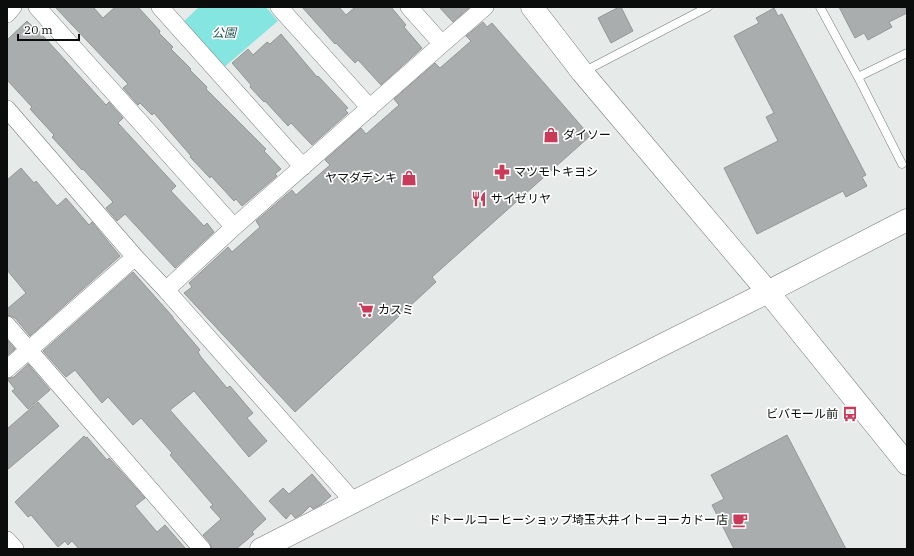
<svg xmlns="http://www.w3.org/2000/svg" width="914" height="556" viewBox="0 0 914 556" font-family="'IBM Plex Serif','Noto Sans JP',serif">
	<rect width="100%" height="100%" fill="#e6eae9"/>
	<!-- green -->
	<path fill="#85e5e1" d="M199,7H266L278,21L222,69L181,24Z"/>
	<!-- building -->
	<path fill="#a9adad" stroke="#939796" d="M55,7H93L103,18L115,7H138L160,31L159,33L173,47L171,49L191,69L190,70L207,87L206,89L266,149L264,151L281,169L275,174L277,176L242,206L236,199L234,201L211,176L210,178L190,157L191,156L154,113L152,115L140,103L138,105L123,88L128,84Z
		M302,7H339L346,15L355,7H391L406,25L404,27L422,48L381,85L358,60L355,63L336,43L335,44Z
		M439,7H470L453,22Z
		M619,7H621L633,31L611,43L598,18Z
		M839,7H907V13L889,22L892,27L868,40L864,33L855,38Z
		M774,8L778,16L782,14L866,175L862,177L867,186L846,197L843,191L757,234L724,168L778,141L766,117L774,113L734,36L759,23L756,18Z
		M27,21L34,28L35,27L106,105L109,102L123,118L118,123L176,186L171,191L204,226L207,223L214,232L175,268L125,214L117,221L106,208L113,202L83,169L82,170L52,137L54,135L30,109L32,107L7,80V40Z
		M483,22L487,27L492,23L590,136L432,277L436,282L295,412L184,293L192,287L189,283L228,247L232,252L260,227L256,221L292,190L296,195L330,165L325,160L361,128L366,134L399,105L394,99L435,63L440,68L471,41L466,36Z
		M281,34L317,77L318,76L348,108L345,110L348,113L312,145L291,123L288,126L265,101L264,102L250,87L251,85L232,63L248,49L253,55L267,42L270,44Z
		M21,168L34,183L36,181L57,206L66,198L89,225L92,222L120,256L30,336L15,318L7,315V309L26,293L7,270V180Z
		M133,272L173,317V318L200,350L198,352L201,357L227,388L230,386L253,413L247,418L267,441L249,457L194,391L170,410L266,519L252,532L254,534L236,549H212L210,543L203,535L221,519L210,507L213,505L170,455L172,453L141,418L133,425L108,397L102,403L75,370L66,377L43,351Z
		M7,340L15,349L7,356Z
		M28,364L50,390L28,409L12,391L15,389L7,379L14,377Z
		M38,402L59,426L7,470V429Z
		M787,435L846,549H734L712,505L724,499L711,475Z
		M84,436L86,438L87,437L107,460L109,458L145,498L135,506L157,532L165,525L186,549H79L72,541L68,545L65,541L58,547L31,515L28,517L15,502Z
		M312,474L331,496L322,504L313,509L310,506L302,514L295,518L291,513L286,519L269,501L283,488L289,494Z"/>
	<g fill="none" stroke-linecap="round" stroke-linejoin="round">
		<!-- lane casing -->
		<g stroke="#777b7a" stroke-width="9">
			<path id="lane" d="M820,7L858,77L902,164
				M583,72L708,7
				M858,77L907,53"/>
		</g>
		<!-- street casing -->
		<g stroke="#777b7a" stroke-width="18">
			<path id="street" d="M37,7L234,227
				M160,7L303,167
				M279,7L370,108
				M409,7L442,44
				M7,14L13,7
				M7,109L135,257L166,290L353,501
				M166,290L234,227L442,44L485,7
				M7,325L202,549
				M7,369L135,257
				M7,540L15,549"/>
		</g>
		<!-- secondary casing -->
		<g stroke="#777b7a" stroke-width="23">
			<path id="secondary" d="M532,7L582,72L768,292L907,464
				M261,549L664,344L750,301L907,220"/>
		</g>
		<!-- lane -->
		<use href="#lane" stroke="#fff" stroke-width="8"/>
		<!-- street -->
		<use href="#street" stroke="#fff" stroke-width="17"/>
		<!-- secondary -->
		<use href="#secondary" stroke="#fff" stroke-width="22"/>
	</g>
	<!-- icons -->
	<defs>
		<g id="shop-bare" transform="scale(1.2)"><path d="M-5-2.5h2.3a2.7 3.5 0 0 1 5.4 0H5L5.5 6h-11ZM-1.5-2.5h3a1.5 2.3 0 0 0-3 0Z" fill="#ca3a59" stroke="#fff" stroke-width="2.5" paint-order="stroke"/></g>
		<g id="pharmacy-bare" transform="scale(1.2)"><path d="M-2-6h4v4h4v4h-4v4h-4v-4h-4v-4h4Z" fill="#ca3a59" stroke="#fff" stroke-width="2.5" paint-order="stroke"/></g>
		<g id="restaurant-bare" transform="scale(1.2)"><path d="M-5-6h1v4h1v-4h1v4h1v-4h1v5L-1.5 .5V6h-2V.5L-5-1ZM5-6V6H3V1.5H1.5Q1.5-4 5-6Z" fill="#ca3a59" stroke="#fff" stroke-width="2.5" paint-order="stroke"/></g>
		<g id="supermarket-bare" transform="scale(1.2)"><path d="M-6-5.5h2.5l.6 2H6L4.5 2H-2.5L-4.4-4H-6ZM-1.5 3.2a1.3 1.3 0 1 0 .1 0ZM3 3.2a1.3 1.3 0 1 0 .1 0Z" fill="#ca3a59" stroke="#fff" stroke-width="2.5" paint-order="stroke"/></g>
		<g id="bus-bare" transform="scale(1.2)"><path d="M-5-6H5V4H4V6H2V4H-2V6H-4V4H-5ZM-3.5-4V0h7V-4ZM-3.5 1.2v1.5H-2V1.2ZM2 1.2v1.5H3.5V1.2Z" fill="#ca3a59" stroke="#fff" stroke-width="2.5" paint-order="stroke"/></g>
		<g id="cafe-bare" transform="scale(1.2)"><path d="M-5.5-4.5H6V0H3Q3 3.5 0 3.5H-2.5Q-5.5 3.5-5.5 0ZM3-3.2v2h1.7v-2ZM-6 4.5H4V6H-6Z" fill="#ca3a59" stroke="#fff" stroke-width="2.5" paint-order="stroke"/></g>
	</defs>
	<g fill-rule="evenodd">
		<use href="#shop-bare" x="551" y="135"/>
		<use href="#pharmacy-bare" x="502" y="172"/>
		<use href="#shop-bare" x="409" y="178"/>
		<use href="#restaurant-bare" x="479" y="199"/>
		<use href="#supermarket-bare" x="366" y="310"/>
		<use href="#bus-bare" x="850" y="414"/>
		<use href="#cafe-bare" x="740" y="520"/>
	</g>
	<g text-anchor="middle" stroke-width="3.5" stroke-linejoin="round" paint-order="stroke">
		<!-- park labels -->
		<g font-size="12" font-style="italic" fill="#235453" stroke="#fff">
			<text x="224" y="37">公園</text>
		</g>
		<!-- poi labels -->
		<g font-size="12" fill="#0b0d0d" stroke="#fff" text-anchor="start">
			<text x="563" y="139">ダイソー</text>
			<text x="514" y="176">マツモトキヨシ</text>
			<text x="397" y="182" text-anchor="end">ヤマダデンキ</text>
			<text x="491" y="203">サイゼリヤ</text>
			<text x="378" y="314">カスミ</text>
			<text x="838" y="418" text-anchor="end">ビバモール前</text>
			<text x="728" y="524" text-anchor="end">ドトールコーヒーショップ埼玉大井イトーヨーカドー店</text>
		</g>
	</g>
	<!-- border -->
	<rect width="914" height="556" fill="none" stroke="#0b0d0d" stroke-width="16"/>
	<!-- scale -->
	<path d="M18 34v6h61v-6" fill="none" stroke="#0b0d0d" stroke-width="2"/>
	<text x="24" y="34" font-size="12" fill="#0b0d0d" stroke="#ffffff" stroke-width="3" paint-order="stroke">20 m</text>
</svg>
